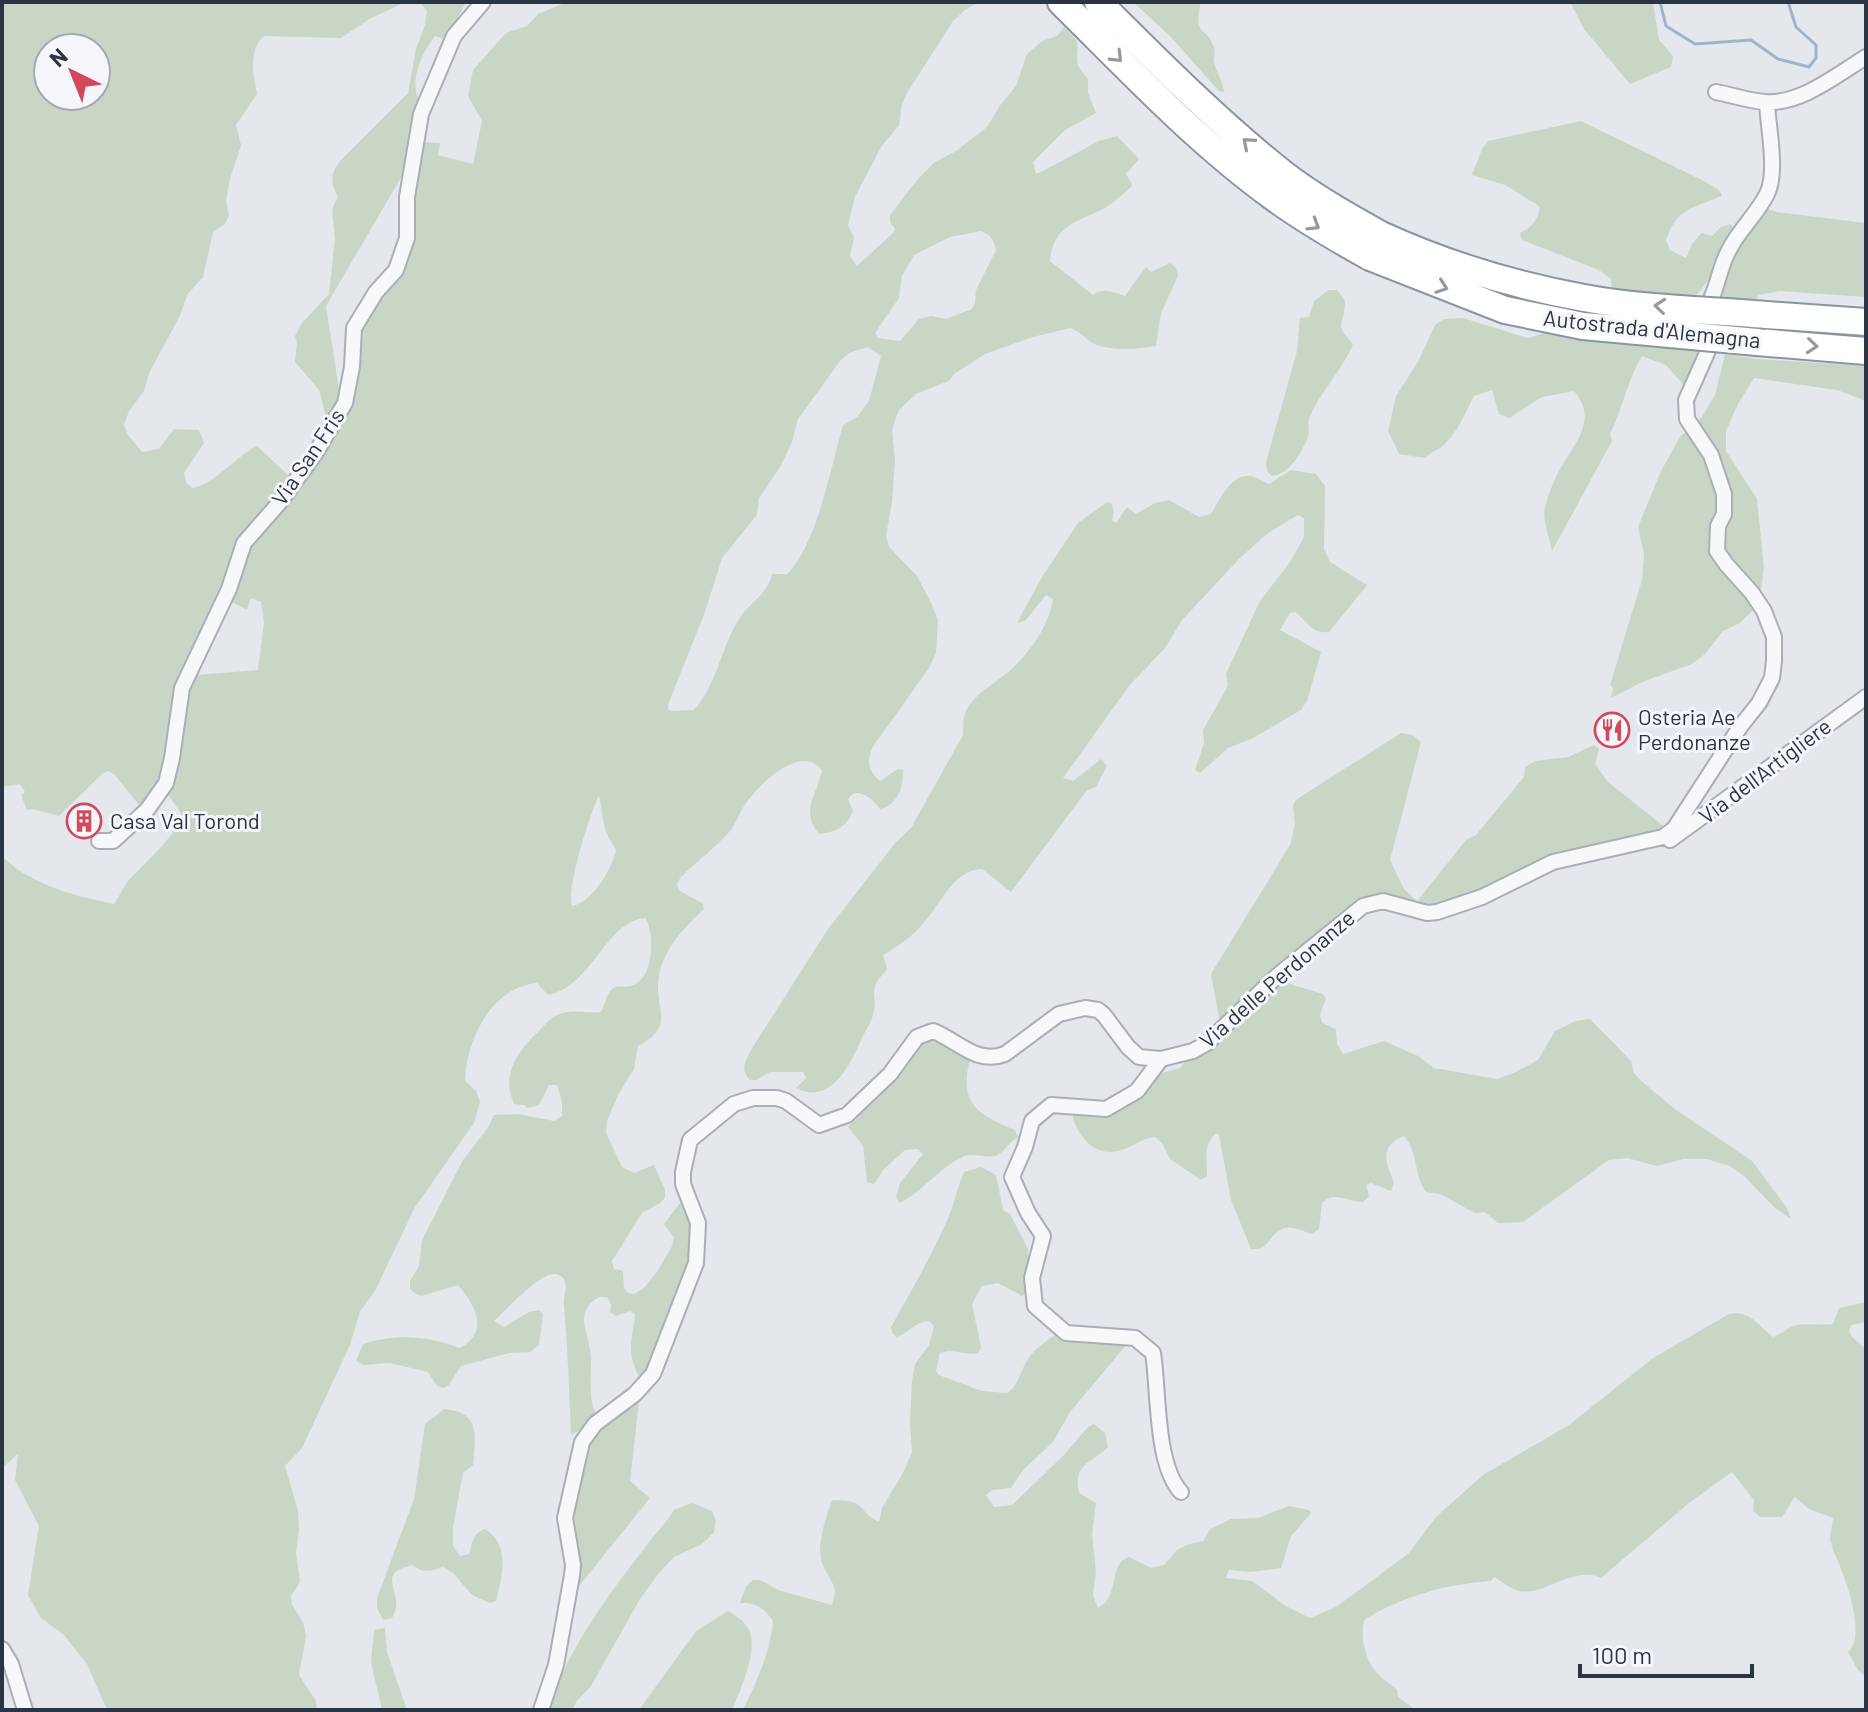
<svg xmlns="http://www.w3.org/2000/svg" width="1868" height="1712" viewBox="0 0 1868 1712" font-family="Barlow,sans-serif">
	<rect width="100%" height="100%" fill="#e4e7ec"/>
	<!-- green -->
	<path fill="#c9d6c5" fill-rule="evenodd" d="M2,2H406L371,18L341,38L264,36C248,50 253,75 257,94L236,125L241,145L229,182L226,202L229,216L225,224L213,232L203,277L187,295L180,316L150,371L144,391L129,411L124,425L128,435L142,452L159,449L174,429L199,430L204,443L184,473L186,482L192,488C214,485 236,456 257,446L291,478L266,507L242,543L217,593L198,642L176,681L173,700L177,713L164,778L139,805L115,775L109,771L103,773L59,816L32,809L27,810L21,795L25,792L20,784L2,787ZM48,48H96V96H48Z
		M420,2H466L446,40L435,36C422,53 407,83 421,103L406,169L326,306L340,396L330,419L326,417L319,390L295,362L297,343L295,336L302,323L329,294L335,238L332,210L338,196C330,183 330,174 340,161L408,93L416,49L425,25L427,11Z
		M567,2H979L965,10L953,21L907,93L902,104L899,125L881,147L855,197L848,226L854,237L850,256L857,266L893,233L895,229L890,222V215L917,180L935,162L956,151L987,127L1001,104L1016,86L1027,54L1042,41L1057,36L1064,27C1086,49 1074,41 1078,66L1088,79V93L1096,113L1065,130L1033,162L1036,174L1041,172L1099,141L1117,136L1139,159L1126,174L1132,184L1131,187C1125,192 1118,199 1111,204C1085,222 1054,219 1050,261L1093,295C1104,287 1113,292 1125,296L1146,267L1151,272L1170,263L1176,268L1178,276L1161,313L1156,346C1138,349 1114,351 1097,345C1087,342 1081,331 1070,328L1033,337L985,354L954,374L949,381L916,394L899,410L896,417L892,431L895,460L892,502L886,536L889,547L917,576L932,605L938,620L936,653L929,668L872,748C867,762 868,771 880,781L898,769L903,770C904,786 897,806 880,809C873,799 857,785 848,799L853,811C847,827 836,832 819,834C799,808 818,795 822,770C800,743 760,784 746,803C740,811 737,822 731,830C716,847 696,862 680,878L677,885L680,891L702,903L704,909C684,928 664,948 659,976C653,1011 678,1024 638,1046L634,1069L618,1095L607,1121L606,1133L622,1167L634,1173L654,1165L665,1190V1198L660,1203L642,1213L612,1261L614,1269L623,1271L624,1288L628,1293L634,1294L644,1288L657,1272L672,1246L674,1238L664,1224L680,1203L694,1221C689,1279 663,1329 642,1383C626,1353 631,1346 635,1315L630,1311L616,1316L610,1312L611,1305L608,1298C600,1296 597,1297 591,1303C577,1318 588,1333 590,1350C593,1372 587,1392 595,1413L579,1431L571,1435C569,1392 568,1349 564,1306C563,1298 567,1289 565,1282C563,1277 561,1275 556,1274C540,1272 506,1310 494,1321L504,1327L529,1312L539,1310L543,1314L539,1345L530,1352L509,1353L461,1366L448,1386L443,1388L437,1386L428,1372L390,1363L363,1365L356,1361L363,1344C396,1333 428,1336 460,1348C490,1331 475,1305 458,1285L422,1296L416,1294L410,1289V1281L419,1266L422,1240L463,1160L489,1126L494,1115L518,1114L554,1121L562,1116V1102L557,1085H549L539,1105L528,1108L524,1105L514,1104C501,1075 517,1052 538,1032C544,1026 550,1018 557,1015C572,1008 587,1014 601,1012C605,1005 606,994 612,989C618,984 624,988 631,986C655,979 654,935 646,918C606,920 592,987 548,995L537,983C491,987 466,1041 465,1081L476,1091L480,1102L474,1123L415,1207L375,1291L360,1311L350,1345L302,1448L285,1466L298,1511L299,1529L296,1553L300,1582L291,1596L292,1605L303,1622L306,1636L299,1675L316,1701L317,1710H107L87,1664L64,1635L41,1618L28,1595L39,1526L15,1480L18,1454L2,1468V856C30,885 76,896 114,904L128,881L163,845L182,821L181,813L166,792L180,759L184,694L195,675L258,670L264,622L261,602L251,598L247,610L228,600L245,545L347,407L358,326L381,293L401,274L415,235L413,185L420,142L440,143L438,155L473,164L482,121L468,96L473,70L506,33L527,26L538,14ZM981,231C991,235 994,240 996,250L976,290L975,303L972,309L946,319L931,316L919,319L900,341L878,338L875,333L899,298L902,276L914,255L950,237ZM868,347L881,356L869,401L857,417L843,425C831,466 817,545 787,574H772C767,596 749,602 739,619C721,647 717,685 694,710L671,711L668,709L669,702L705,612L722,558L757,515L759,498L780,467L792,442L798,419L840,361L849,353ZM599,795C604,820 601,827 616,850C612,869 592,903 572,906C566,888 590,814 599,795Z
		M1133,2H1201C1192,39 1208,25 1214,48C1215,52 1214,57 1214,61C1216,72 1223,81 1224,92L1219,91L1170,36Z
		M1570,2H1653L1659,40L1673,56L1671,67L1630,84L1584,29Z
		M1581,121L1704,181L1719,190L1722,196C1694,208 1677,207 1666,240L1670,250L1686,258L1692,244L1702,233L1712,236L1721,227L1731,224L1734,229C1723,244 1716,260 1709,278C1705,287 1697,291 1694,301L1613,293L1611,279L1599,270L1522,240L1520,233C1531,228 1538,220 1540,207L1536,204L1505,185L1472,175L1482,149L1488,141Z
		M1764,207L1776,212L1866,223V297L1780,291L1759,295L1754,304L1720,302L1733,256Z
		M1329,290H1337L1345,301C1345,326 1332,322 1353,344C1342,371 1319,393 1309,419C1307,426 1310,431 1308,437C1302,452 1289,475 1272,476L1267,471L1266,462L1297,351L1300,318L1309,317L1314,301Z
		M1463,318L1528,338L1544,333L1576,340L1588,336L1695,347L1700,357L1689,391L1666,365L1642,356C1627,381 1623,408 1610,434L1612,441L1552,551C1550,537 1542,521 1545,507C1548,495 1555,477 1562,466C1576,441 1598,419 1574,391L1542,397L1509,418L1499,414L1492,390L1474,396C1465,413 1457,435 1441,447C1435,452 1430,452 1425,458L1399,454L1388,431L1396,396L1418,362L1435,325L1444,319Z
		M1725,354L1757,359L1866,366V401L1837,390L1754,378L1738,404L1726,431V451L1757,499L1764,568L1759,604L1740,623L1723,631L1705,654L1692,664L1642,682L1611,698L1613,688L1610,685L1642,580L1644,554L1638,527L1661,471L1680,437L1702,417L1715,395Z
		M1291,470L1316,474L1325,486L1324,549L1330,562L1367,585L1329,632C1310,634 1308,621 1295,612L1290,613L1280,630L1321,652L1307,701L1301,710L1253,738L1228,748L1200,773L1195,770L1204,743L1203,730L1228,686L1226,674L1260,601L1290,562L1304,537V518L1298,515L1268,533L1241,557L1182,620L1165,648L1129,686L1063,778L1073,781L1101,759L1107,766L1096,787L1087,790L1011,892L982,869C951,870 939,909 919,928C909,939 896,947 883,955L887,969C865,993 879,991 873,1015C871,1023 865,1031 862,1038C850,1065 831,1106 796,1088L806,1078L803,1072H770L756,1080H750C740,1070 745,1062 751,1050L828,929L896,842L911,828L963,735C963,729 963,722 964,716C969,700 985,689 998,680C1023,662 1048,631 1053,599L1046,595L1025,621L1017,623L1042,577L1078,523L1107,502L1112,504L1114,512L1112,520L1116,523L1127,507L1136,514L1155,503L1169,500L1199,517L1211,514C1219,501 1231,473 1251,476C1257,477 1263,482 1269,484Z
		M1401,733L1412,735L1421,742L1390,860L1404,889L1421,905L1380,901L1220,1023L1211,974L1290,845L1295,824L1293,805L1297,799Z
		M1594,745L1599,749L1595,764L1608,782L1666,828L1657,835L1429,909L1418,900L1466,840L1476,835L1524,777L1525,767L1535,761L1568,757Z
		M1280,976L1293,985L1323,994L1326,998L1320,1015L1322,1023L1336,1029L1337,1044L1343,1054L1384,1041L1418,1056L1434,1068L1497,1079L1514,1073L1538,1060L1555,1031L1576,1021L1590,1019L1632,1062L1633,1072L1640,1080L1676,1110L1752,1161L1787,1208L1791,1219L1775,1208L1744,1176L1730,1166L1707,1159H1683L1657,1166L1627,1158L1609,1160L1523,1222L1498,1223L1485,1212L1475,1213L1440,1194L1426,1192C1414,1176 1418,1151 1404,1136C1377,1147 1387,1163 1394,1183L1391,1191L1371,1183L1366,1185L1369,1196L1363,1202C1347,1202 1335,1190 1322,1203L1319,1229L1312,1234C1304,1232 1294,1226 1285,1228C1269,1232 1270,1251 1251,1249L1231,1200L1219,1135L1216,1133C1203,1144 1207,1160 1207,1176L1201,1180L1170,1159L1162,1143L1155,1137C1141,1138 1132,1148 1118,1151C1094,1157 1076,1135 1072,1113L1076,1111L1087,1117L1101,1116L1155,1075L1180,1068L1188,1058Z
		M925,1032L970,1060C958,1104 979,1115 1015,1130L1018,1137C1010,1141 1006,1150 999,1154C989,1161 974,1151 962,1157C941,1167 923,1191 900,1203L896,1197L900,1183L923,1154L918,1149L905,1150L883,1170L874,1184L867,1182L863,1146L848,1127L883,1093Z
		M981,1167L996,1175L1003,1210L1010,1214L1028,1249L1030,1289L1022,1296L998,1283L982,1286L972,1304L981,1347L978,1353C965,1356 953,1348 940,1353L936,1371L939,1375L982,1391L1007,1393C1018,1385 1019,1376 1025,1364C1032,1350 1046,1341 1060,1332L1127,1344L1070,1412L1053,1442L1023,1470L1011,1488L992,1490L986,1495L994,1507L1012,1505L1063,1456L1088,1427L1094,1424L1105,1433L1108,1447C1090,1465 1073,1463 1079,1493L1096,1503L1092,1534L1096,1572L1093,1595L1098,1608C1121,1596 1107,1564 1129,1557L1151,1568L1164,1565L1177,1550L1186,1545L1203,1541L1210,1529L1231,1519L1258,1518L1289,1506L1309,1510L1311,1513L1291,1536L1281,1568L1251,1572L1229,1570L1226,1578L1252,1581L1286,1606L1310,1618L1336,1607L1408,1554L1436,1517L1483,1475L1569,1425L1653,1358L1729,1314C1751,1310 1758,1326 1773,1337C1780,1335 1785,1330 1791,1327C1803,1322 1820,1326 1833,1324L1839,1308L1866,1302V1322L1852,1325L1849,1330L1851,1336L1866,1349V1677L1858,1670L1848,1652C1868,1635 1843,1571 1833,1550L1830,1539L1833,1518L1809,1509L1795,1497L1782,1517H1760L1753,1511L1754,1500L1732,1472L1689,1503L1601,1578C1572,1564 1543,1599 1516,1590C1509,1588 1501,1581 1494,1577L1491,1581C1447,1584 1402,1596 1364,1620C1360,1639 1366,1665 1381,1677C1386,1682 1392,1684 1397,1690L1398,1697L1416,1710H743C757,1681 770,1653 773,1621C763,1608 757,1602 740,1603L746,1586L753,1580H760L778,1590L832,1605C840,1584 828,1580 822,1563C816,1546 826,1517 832,1500C869,1500 856,1511 879,1522L882,1508L904,1471L912,1452L910,1424L912,1381L915,1364L929,1345L934,1326L929,1321C915,1321 909,1334 896,1337L892,1333L891,1327C912,1290 933,1253 950,1214C955,1200 958,1186 964,1172Z
		M639,1401L630,1481L650,1498L575,1591L568,1523L587,1442L600,1425Z
		M444,1409C482,1413 475,1435 473,1465L463,1473L453,1527V1546L460,1556L469,1554C472,1543 473,1533 485,1529C511,1545 502,1576 496,1601L490,1603L472,1595L453,1573L443,1567C432,1571 422,1574 413,1565C371,1574 408,1592 392,1618L383,1620L377,1608V1598L414,1499L425,1424Z
		M692,1503L712,1511L716,1521L714,1532L702,1544L674,1557L659,1573L640,1599L591,1686L576,1702L573,1710H551C555,1668 613,1588 640,1554C651,1538 664,1526 674,1510Z
		M728,1611C735,1615 744,1621 748,1628C760,1647 740,1691 732,1710H639L696,1631Z
		M385,1628L387,1652L407,1710H382C379,1697 376,1684 373,1671C369,1658 374,1643 374,1630Z"/>
	<g fill="none" stroke-linecap="round" stroke-linejoin="round">
		<!-- stream -->
		<path stroke="#9fb4cc" stroke-width="3" d="M1660,2L1666,26L1695,44L1751,40L1778,59L1809,67L1816,58V45L1796,27L1788,2"/>
		<!-- minor casing -->
		<g stroke="#a9aeb7" stroke-width="18">
			<path id="minor" d="M1716,92C1732,95 1749,101 1765,102C1800,105 1838,74 1866,57
				M1704,312C1717,294 1718,270 1729,250C1739,230 1757,214 1767,194C1778,172 1768,128 1767,103
				M1670,840L1866,697
				M99,841H113L147,810L166,783L172,758L182,688L229,589L244,543L280,502L315,454L345,403L352,367L354,328L376,292L396,270L407,238V197L421,114L454,36L483,2
				M1161,1059L1137,1091L1106,1109L1051,1105L1032,1121L1025,1147L1012,1177L1028,1213L1043,1236L1032,1278L1035,1306L1066,1333L1135,1338L1153,1353C1159,1390 1155,1464 1181,1492
				M2,1649L11,1664L25,1710
				M541,1710L556,1665L572,1575L573,1565L565,1518L582,1442L595,1424L635,1394L653,1374L696,1263L698,1223L683,1184V1172L690,1140L734,1104L753,1098H777L786,1101L819,1125L847,1115L890,1074L917,1037L933,1031C959,1041 976,1065 1005,1054L1059,1014L1085,1008L1098,1010L1104,1015L1128,1047L1139,1057L1161,1059L1193,1051L1207,1043L1277,976L1363,906L1383,901L1427,913L1437,912L1482,897L1553,862L1663,837L1674,829L1740,727L1759,703L1772,678L1774,661V637L1764,611L1752,593L1726,564L1717,551L1718,526L1724,514V494L1711,455L1687,419L1686,400L1707,353L1702,333"/>
		</g>
		<!-- motorway casing -->
		<g stroke="#8b94a3" stroke-width="30">
			<path id="motorway" d="M1061,2C1129,69 1195,140 1272,196C1303,219 1336,238 1370,257
				M1098,2C1157,61 1217,121 1282,173C1313,197 1347,216 1381,235
				M1766,315L1866,322
				M1757,342L1866,351"/>
		</g>
		<!-- minor -->
		<use href="#minor" stroke="#f7f8fa" stroke-width="14"/>
		<!-- motorway -->
		<use href="#motorway" stroke="#fff" stroke-width="26"/>
		<!-- motorway-bridge casing -->
		<g stroke="#8b94a3" stroke-width="30" stroke-linecap="butt">
			<path id="motorway-bridge" d="M1381,235C1447,265 1512,285 1584,298C1643,309 1706,310 1766,315
				M1370,257L1505,310L1583,326L1757,342"/>
		</g>
		<!-- motorway-bridge -->
		<use href="#motorway-bridge" stroke="#fff" stroke-width="26"/>
	</g>
	<!-- one-way arrows -->
	<defs><path id="oneway-chevron" d="M-2-3.5L2.5 0L-2 3.5" fill="none" stroke-width="1.6" stroke-linecap="round" stroke-linejoin="round" transform="scale(2)"/></defs>
	<g stroke="#959aa2">
		<use href="#oneway-chevron" transform="translate(1117 57) rotate(45)"/>
		<use href="#oneway-chevron" transform="translate(1248 143) rotate(-139)"/>
		<use href="#oneway-chevron" transform="translate(1314 225) rotate(32)"/>
		<use href="#oneway-chevron" transform="translate(1442 287) rotate(20)"/>
		<use href="#oneway-chevron" transform="translate(1660 306) rotate(-175)"/>
		<use href="#oneway-chevron" transform="translate(1812 346) rotate(5)"/>
	</g>
	<!-- icons -->
	<defs>
		<g id="restaurant-ring" transform="scale(1.8)"><circle r="9.5" fill="#f4f6f9" stroke="#d1495b" stroke-width="1.5"/><path d="M-5-6h1v4h1v-4h1v4h1v-4h1v5L-1.5 .5V6h-2V.5L-5-1ZM5-6V6H3V1.5H1.5Q1.5-4 5-6Z" fill="#d1495b"/></g>
		<g id="building-ring" transform="scale(1.8)"><circle r="9.5" fill="#f4f6f9" stroke="#d1495b" stroke-width="1.5"/><path d="M-4-6H4V6H1V3H-1V6H-4ZM-2.5-4.3h1.7v1.8h-1.7ZM.8-4.3h1.7v1.8H.8ZM-2.5-1h1.7V.8h-1.7ZM.8-1h1.7V.8H.8Z" fill="#d1495b"/></g>
	</defs>
	<g fill-rule="evenodd">
		<use href="#restaurant-ring" x="1612" y="730"/>
		<use href="#building-ring" x="84" y="821"/>
	</g>
	<g text-anchor="middle" stroke-width="6" stroke-linejoin="round" paint-order="stroke">
		<!-- street labels -->
		<g font-size="22" fill="#2b3445" stroke="#f4f6f9">
			<text transform="translate(1652 329) rotate(6)" y="8">Autostrada d'Alemagna</text>
			<text transform="translate(308 457) rotate(-56)" y="8">Via San Fris</text>
			<text transform="translate(1765 771) rotate(-37)" y="8">Via dell'Artigliere</text>
			<text transform="translate(1277 979) rotate(-41)" y="8">Via delle Perdonanze</text>
		</g>
		<!-- poi labels -->
		<g font-size="22" fill="#2b3445" stroke="#f4f6f9" text-anchor="start">
			<text x="1638" y="725">Osteria Ae<tspan x="1638" dy="25">Perdonanze</tspan></text>
			<text x="110" y="829">Casa Val Torond</text>
		</g>
	</g>
	<!-- border -->
	<rect width="1868" height="1712" fill="none" stroke="#2b3445" stroke-width="8"/>
	<!-- north arrow -->
	<g transform="translate(72 72) rotate(317)"><circle r="38" fill="#f4f6f9" stroke="#a4a8b1" stroke-width="2"/>
	<path d="M0-6L14 30L0 20L-14 30Z" fill="#d1495b"/>
	<text y="-12" font-size="22" font-weight="bold" text-anchor="middle" fill="#2b3445">N</text>
	</g>
	<!-- scale -->
	<path d="M1580 1664v12h172v-12" fill="none" stroke="#2b3445" stroke-width="4"/>
	<text x="1592" y="1664" font-size="24" fill="#2b3445" stroke="#f4f6f9" stroke-width="6" paint-order="stroke">100 m</text>
</svg>
